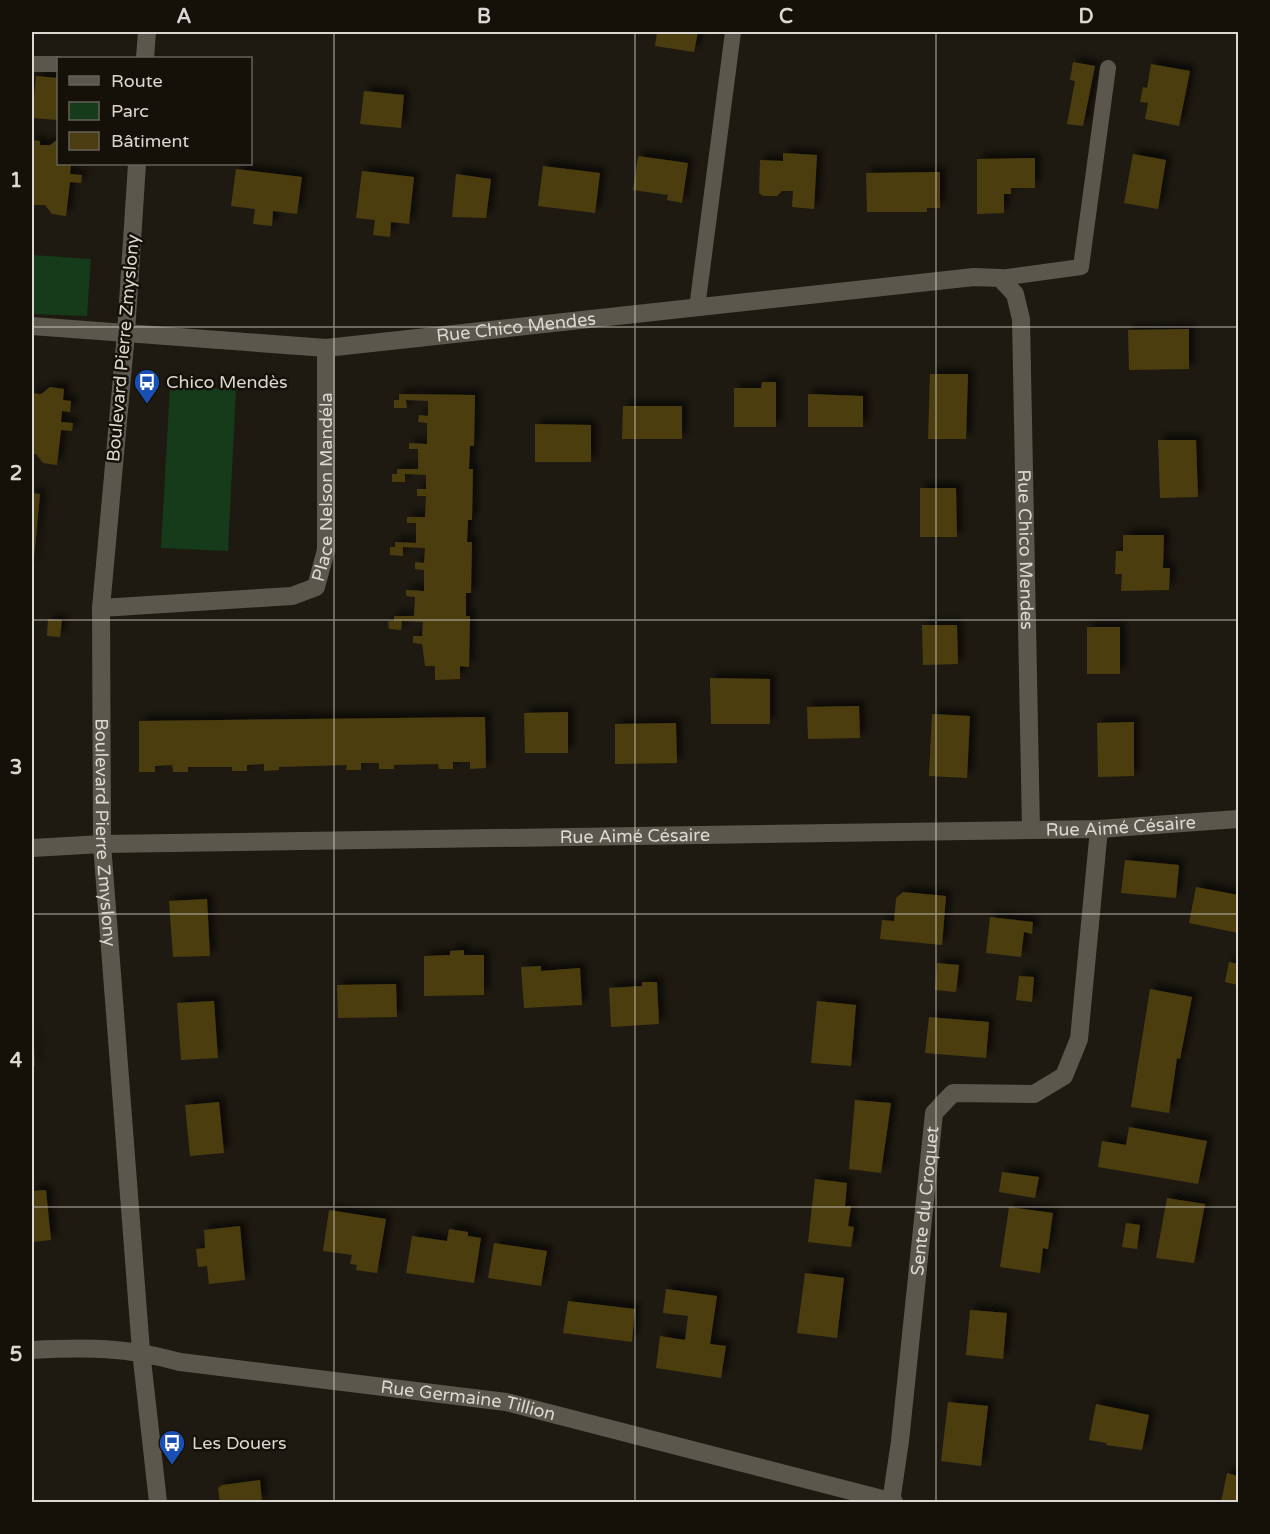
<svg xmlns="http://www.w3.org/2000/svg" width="1270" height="1534" viewBox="0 0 1270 1534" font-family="'Varela Round',sans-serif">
	<defs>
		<filter id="shadow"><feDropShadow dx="5.5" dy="-5.5" stdDeviation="3" flood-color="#0009"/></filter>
	</defs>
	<rect width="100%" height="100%" fill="#1e1a11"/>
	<!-- green -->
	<path fill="#153b1a" d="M32,255L91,259L87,316L32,314Z
		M170,386L236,389L228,551L161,548Z"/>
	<!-- building -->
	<path fill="#4b3d11" filter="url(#shadow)" d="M657,32H698L694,52L655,46Z
		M1073,62L1095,66L1083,126L1067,124L1075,81L1070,80Z
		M1151,64L1190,71L1179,126L1145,119L1148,103L1140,102L1143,87L1147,88Z
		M36,76L58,78V120L32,118Z
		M364,91L404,95L401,128L360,124Z
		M58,139V164H71L70,174L82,175L81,183L70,182L66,216L52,214L45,205H34L32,208V140L40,141V145H50Z
		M783,153L817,155L814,209L792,207L793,191H782L777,196H763L759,193L760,160L783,161Z
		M1133,154L1166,160L1158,209L1124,203Z
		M638,156L688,163L682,203L667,200L668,195L633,190Z
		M1035,158V188H1011V194H1004V213L977,214V159Z
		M543,166L600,173L595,213L538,206Z
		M236,169L302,177L297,214L273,211L272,226L253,224L255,209L231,206Z
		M362,171L414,177L409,224L391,222L390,237L373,235L375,220L356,218Z
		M940,172V208H927V212H867L866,173Z
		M456,174L491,179L486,218L452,217Z
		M1189,329V369L1129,370L1128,330Z
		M930,374H968L966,439H928Z
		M762,382H776V427H734V388H761Z
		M50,387L64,389L63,400L71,401L70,412L62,411L61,422L73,423L72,431L61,430L57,465L43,463L36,454H32V393L41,394Z
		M399,394L475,395L474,446H470L469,469H473L472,520H468L467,542H472L471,593H466V616H470L469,667L460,666V679L435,680V666H425L422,644L413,643V636H422L423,622L402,621L401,630L389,629L388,621H394V616H414L415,597L406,596V590L424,591V570L415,569V562L424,563L425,548L403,547V556L390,555V547H395V542L416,543V523H407V517H425L426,496H417V489H426V475L405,474V482H392V474H397V469H418V449H409V443L427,444V423L418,422L419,415L428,416V401L406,400L407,408H394V400H399Z
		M808,394L863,396V427H808Z
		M623,406H682V439H622Z
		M535,424L591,425V462H535Z
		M1158,440H1196L1198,497L1160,498Z
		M920,488H956L957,537H920Z
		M32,493L40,494L33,569H32Z
		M1123,535H1164L1163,568H1170L1169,590L1121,591L1122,574H1115L1116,551H1123Z
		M48,619L62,620L60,637L47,636Z
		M922,625H957L958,664L923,665Z
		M1087,627H1120V674H1087Z
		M710,678L770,679V724H711Z
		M859,706L860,738L808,739L807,707Z
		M568,712V753H525L524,713Z
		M932,714L970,716L967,778L929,776Z
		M485,717L486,768L470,769V762H453V769H439L438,764L394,765V769H379V763H361V770H346L347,765L279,767V770L264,771V764L247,765V771H232V767H188V772H173L172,765L155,766V772H139V721Z
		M1134,722V776L1098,777L1097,723Z
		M676,723L677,763L615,764V724Z
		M1125,860L1179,865L1176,898L1121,893Z
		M1196,887L1238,895V933L1189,923Z
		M903,892L946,896L942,945L880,939L882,920L894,921L896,898Z
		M207,899L210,956L173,957L169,901Z
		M990,917L1033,922L1032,934L1024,932L1021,957L986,953Z
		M464,950V955H484V995L424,996V956L450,955V951Z
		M1229,962L1238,964V985L1225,982Z
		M937,963L959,965L956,992L935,990Z
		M541,966V971L580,968L582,1005L524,1008L521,967Z
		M1019,976L1034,977L1032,1002L1016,1000Z
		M642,982H657L659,1024L611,1027L609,988L642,986Z
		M396,984L397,1017L338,1018L337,985Z
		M1150,989L1192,997L1180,1059L1177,1058L1169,1113L1131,1107Z
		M214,1001L218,1058L181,1060L177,1003Z
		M817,1001L856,1005L851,1066L811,1063Z
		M929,1017L989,1022L986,1058L925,1053Z
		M32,1029H33L35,1066H32Z
		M855,1100L891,1103L881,1173L849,1169Z
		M219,1102L224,1153L190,1156L185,1105Z
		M1129,1127L1207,1141L1198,1184L1098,1167L1102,1141L1126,1145Z
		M1002,1172L1039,1177L1035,1198L999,1192Z
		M815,1179L847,1183L845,1206H851L848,1226L854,1227L851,1247L808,1242Z
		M46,1190L51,1240L32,1242V1191Z
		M1167,1198L1205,1204L1194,1263L1156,1258Z
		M1009,1207L1053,1213L1048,1249L1043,1248L1040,1273L1000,1267Z
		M329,1210L386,1219L377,1273L356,1270L357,1265L350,1264L352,1255L323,1251Z
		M1126,1223L1140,1225L1137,1249L1122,1247Z
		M240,1226L245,1280L209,1284L207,1266L198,1267L196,1249L205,1248L204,1230Z
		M449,1229L468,1232V1236L481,1238L474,1283L406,1273L412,1236L447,1241Z
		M494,1243L547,1251L541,1286L488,1278Z
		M805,1273L844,1278L837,1338L797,1333Z
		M666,1289L717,1296L710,1344L726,1346L721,1378L656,1368L660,1336L685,1340L688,1316L663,1313Z
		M568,1301L635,1309L632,1342L563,1333Z
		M970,1310L1007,1313L1003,1359L966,1355Z
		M948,1402L988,1406L981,1466L941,1461Z
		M1096,1404L1149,1415L1142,1450L1106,1445L1107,1443L1089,1440Z
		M1227,1473L1238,1476V1502H1221Z
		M260,1480L262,1502H220L218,1488L222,1485Z"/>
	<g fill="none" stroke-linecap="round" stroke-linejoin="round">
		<!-- service -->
		<path stroke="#5b574c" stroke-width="16" d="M32,64H58
			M1000,278L1081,267L1108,68
			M697,308L733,32"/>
		<!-- minor -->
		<g stroke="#5b574c" stroke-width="18">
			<path d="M145,58L147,32"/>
			<path id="s1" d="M137,164L126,333L101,608L102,844L141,1351L158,1502"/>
			<path id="s2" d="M32,326L326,348L974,277L1000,278L1015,294L1021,319L1031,829"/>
			<path id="s3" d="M101,608L292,596L316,587L326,550V348"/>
			<path id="s4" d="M32,848L102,844L1099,829L1238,819"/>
			<path id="s5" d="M32,1350C87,1347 126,1347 180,1362L506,1402L894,1502"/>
			<path id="s6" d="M891,1502L900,1441L934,1113L953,1093L1034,1094L1064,1076L1079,1039L1099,829"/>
		</g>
	</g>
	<!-- grid -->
	<path fill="none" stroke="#dad8d2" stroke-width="1.5" stroke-opacity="0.55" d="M334,32V1502M635,32V1502M936,32V1502M32,327H1238M32,620H1238M32,914H1238M32,1207H1238"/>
	<!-- icons -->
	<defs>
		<g id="bus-pin" transform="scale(1.35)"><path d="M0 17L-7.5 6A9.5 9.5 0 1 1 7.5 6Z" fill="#1a4fb4" stroke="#151108"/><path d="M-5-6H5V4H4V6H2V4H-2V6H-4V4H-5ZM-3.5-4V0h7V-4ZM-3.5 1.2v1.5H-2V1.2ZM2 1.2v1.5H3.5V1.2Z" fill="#fff"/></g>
	</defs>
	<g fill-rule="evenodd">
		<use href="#bus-pin" x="147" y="382"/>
		<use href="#bus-pin" x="172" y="1443"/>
	</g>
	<g text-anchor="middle" stroke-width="5" stroke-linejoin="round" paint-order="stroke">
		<!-- street labels -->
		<g font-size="18" fill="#dad8d2" stroke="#151108">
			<text dy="6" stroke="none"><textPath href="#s2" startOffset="486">Rue Chico Mendes</textPath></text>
			<text transform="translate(123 348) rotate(-85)" y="6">Boulevard Pierre Zmyslony</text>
			<text dy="6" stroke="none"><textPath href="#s3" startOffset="318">Place Nelson Mandéla</textPath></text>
			<text dy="6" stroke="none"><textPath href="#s2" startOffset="1251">Rue Chico Mendes</textPath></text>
			<text dy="6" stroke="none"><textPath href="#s4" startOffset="1089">Rue Aimé Césaire</textPath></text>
			<text dy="6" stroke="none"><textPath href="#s1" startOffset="670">Boulevard Pierre Zmyslony</textPath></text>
			<text dy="6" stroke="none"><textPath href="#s4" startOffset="603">Rue Aimé Césaire</textPath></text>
			<text dy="6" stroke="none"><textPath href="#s6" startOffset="303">Sente du Croquet</textPath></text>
			<text dy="6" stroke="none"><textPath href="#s5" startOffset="440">Rue Germaine Tillion</textPath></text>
		</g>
		<!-- poi labels -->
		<g font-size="18" fill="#dad8d2" stroke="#151108" text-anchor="start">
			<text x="166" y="388">Chico Mendès</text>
			<text x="192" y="1449">Les Douers</text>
		</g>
	</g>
	<!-- border -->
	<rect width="1270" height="1534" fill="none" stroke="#151108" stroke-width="66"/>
	<!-- legend -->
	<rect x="57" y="57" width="195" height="108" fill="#151108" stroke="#646159" stroke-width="1.5"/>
	<rect x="69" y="76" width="30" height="9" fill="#5b574c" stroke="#646159" stroke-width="1.5"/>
	<text x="111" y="87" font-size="18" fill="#dad8d2">Route</text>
	<rect x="69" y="102" width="30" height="18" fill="#153b1a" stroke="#646159" stroke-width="1.5"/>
	<text x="111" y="117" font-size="18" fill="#dad8d2">Parc</text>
	<rect x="69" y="132" width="30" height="18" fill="#4b3d11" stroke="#646159" stroke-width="1.5"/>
	<text x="111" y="147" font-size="18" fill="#dad8d2">Bâtiment</text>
	<rect x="33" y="33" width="1204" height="1468" fill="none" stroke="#dad8d2" stroke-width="2"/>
	<g font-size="20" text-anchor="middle" font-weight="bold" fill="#dad8d2">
		<text x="184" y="23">A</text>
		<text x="484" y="23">B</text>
		<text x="786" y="23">C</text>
		<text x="1086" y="23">D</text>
		<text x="16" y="187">1</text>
		<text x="16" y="480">2</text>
		<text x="16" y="774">3</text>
		<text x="16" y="1067">4</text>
		<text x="16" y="1361">5</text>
	</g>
</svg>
